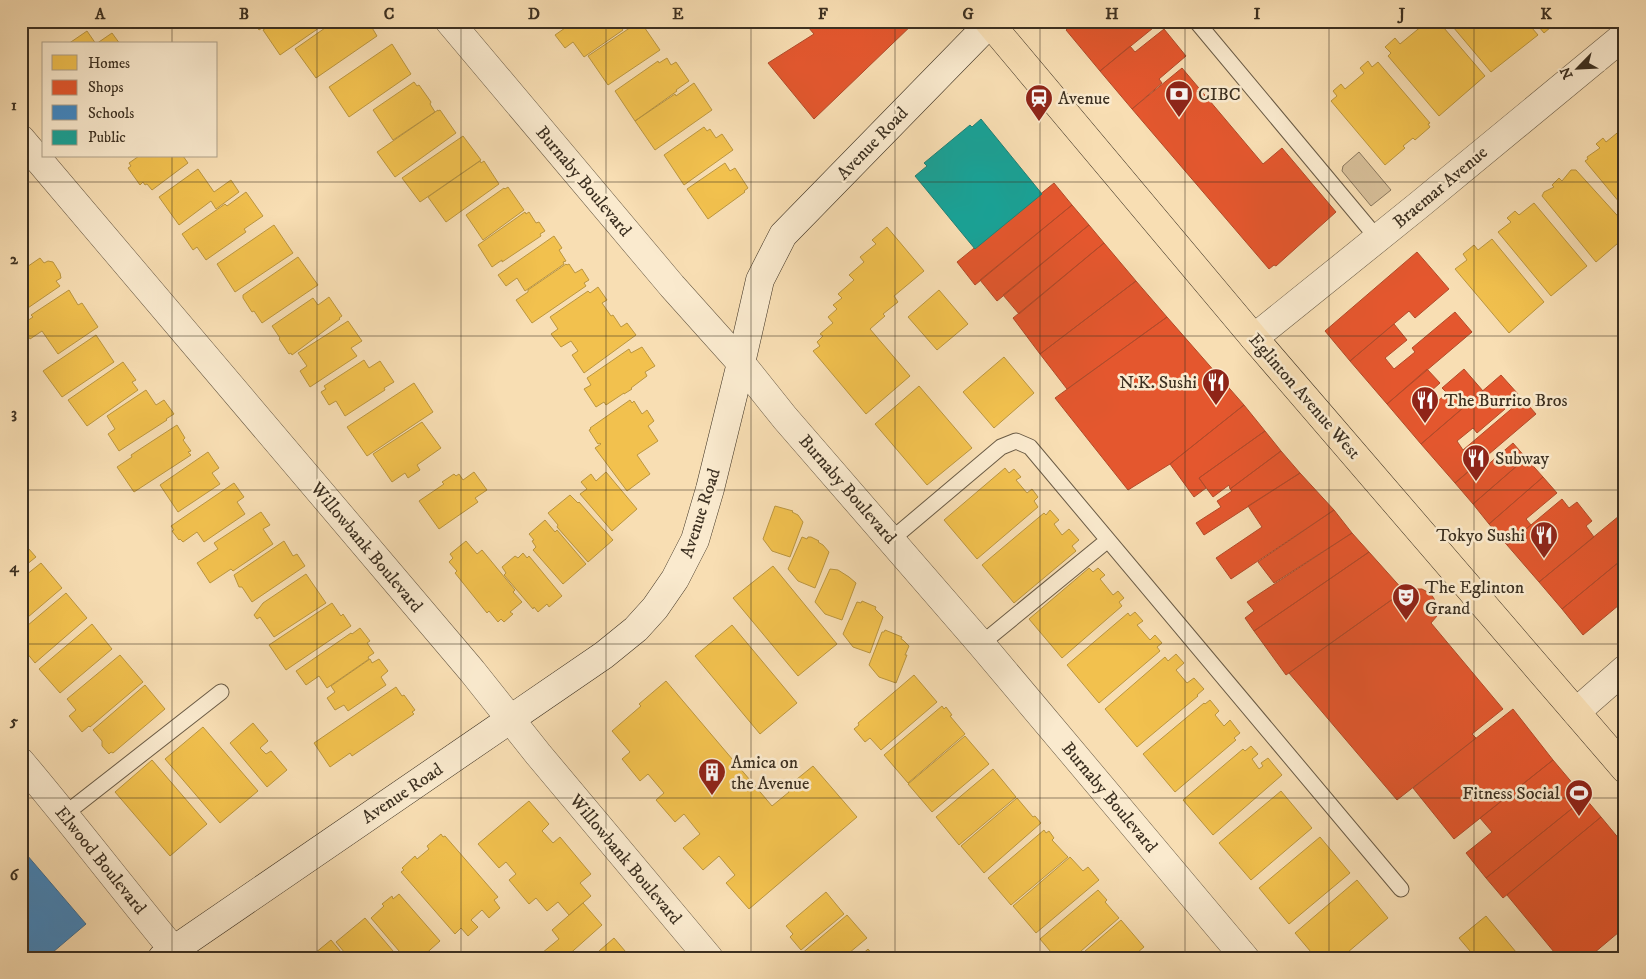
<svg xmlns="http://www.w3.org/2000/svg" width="1646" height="979" viewBox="0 0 1646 979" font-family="'IM FELL DW Pica',serif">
	<rect width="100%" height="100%" fill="#f8deb3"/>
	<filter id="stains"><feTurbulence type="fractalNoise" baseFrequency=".004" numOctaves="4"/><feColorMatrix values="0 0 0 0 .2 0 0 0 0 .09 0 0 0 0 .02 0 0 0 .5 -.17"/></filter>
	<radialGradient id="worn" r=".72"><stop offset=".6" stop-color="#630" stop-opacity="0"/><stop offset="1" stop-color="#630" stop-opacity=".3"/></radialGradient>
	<!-- green -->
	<path fill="#d8c09a" stroke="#8a785e" d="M1359,152L1391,190L1371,206L1342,171L1343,166Z"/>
	<!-- homes -->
	<path fill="#f2c14e" stroke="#bb9640" d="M253,21H272L259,30Z
		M277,21H329L280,55L263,30Z
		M335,21H368L377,36L316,78L295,49Z
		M575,21H616L623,30L584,57L573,42L565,48L555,35Z
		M640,21L660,50L608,85L588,56Z
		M1420,21H1438L1485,76L1439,116L1388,56L1391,53L1385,47L1395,38L1400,44L1423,25Z
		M1448,21H1526L1538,35L1491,72Z
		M1534,21H1558L1544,33Z
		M87,31L96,44H68Z
		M112,33L120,44H96Z
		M392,44L411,74L349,117L329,87Z
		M667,58L671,65L676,62L689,81L676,90L677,91L635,121L615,91L658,61L659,63Z
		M1368,61L1372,67L1378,62L1430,123L1428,124L1430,127L1415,140L1413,138L1403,146L1405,148L1385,165L1331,101L1337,96L1333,91L1341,84L1345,89L1364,73L1360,68Z
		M414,82L417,86L419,85L431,102L430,104L435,112L393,140L373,110Z
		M694,83L712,110L655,150L635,121L675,94L676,96Z
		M438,110V111L440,110L456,133L395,177L377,152Z
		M704,127L707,131L710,129L716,138L722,134L733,150L684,185L664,155Z
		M1622,129L1625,133V209L1585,161L1588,159L1587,157L1600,148L1596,144L1603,138L1606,142Z
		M463,136L481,160L420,202L402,178Z
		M139,156H183L188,163L152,190L147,184L145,185L143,182L140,185L128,168L131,166L129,163Z
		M480,161L481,163L484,161L499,184L446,222L428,197Z
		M725,163L730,171L735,168L748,188L744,191L745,192L708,219L687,189Z
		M198,169L214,192L231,180L239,192L216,209L211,201L179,225L159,197Z
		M1571,170H1576L1625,224V237L1596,262L1542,196L1544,192L1554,187L1552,185L1559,178L1562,181Z
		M508,187L524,210L483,240L466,215L504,188L505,189Z
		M246,192L263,216L244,229L246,232L206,260L197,247L193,250L182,234L225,204L227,206Z
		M1534,203L1587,266L1551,296L1498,232L1511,222L1507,218L1515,211L1519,215Z
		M525,212L526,214L529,212L536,223L539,222L545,231L540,234L541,236L502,262V260L492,267L478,245Z
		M274,225L293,253L235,292L217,264Z
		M887,227L924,271L894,296L898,302L883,314L885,316L870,329L910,376L866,414L813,351L820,346L817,342L823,336L820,334L833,323L828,317L837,309L833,305L842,298L838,294L854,280L849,275L864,262L860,257L876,244L872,240Z
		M554,236L562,248L559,250L566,261L563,262L564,264L525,291L517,278L506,286L498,275Z
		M1492,239L1544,302L1509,333L1455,269L1467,260L1463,254L1474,245L1478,250Z
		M298,257L318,285L262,323L254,311L252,312L243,298V295Z
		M40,258L44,263L48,261L53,262L60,273L61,278L56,281L60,286L22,312L21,271Z
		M566,264L567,265L569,264L575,273L582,269L589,280L584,283L586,286L532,323L516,300L528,292V290Z
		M598,287L607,300L602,303L611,316L613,315L621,327L627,323L636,335L584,373L572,355L578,351L571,341L561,347L551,334L558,329L550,317L588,291L590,293Z
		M69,290L78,305L82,303L98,327L58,354L42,331L30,339L21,325L33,317L31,315Z
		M939,290L968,324L937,350L908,317Z
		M329,297L342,316L339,318L340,319L292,355L291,353L289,354L279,339L280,338L272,326L313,298L318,305Z
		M348,321L362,341L351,348L357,356L310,387L300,371L307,366L298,353Z
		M96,335L114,362L62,397L43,371Z
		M642,347L655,366L645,372L647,376L631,388L632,389L624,394V393L606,405L604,402L596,407L584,389L591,385L587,378L629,349L631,353Z
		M1004,357L1034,393L994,428L963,392Z
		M364,360L369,368L380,361L394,382L384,388L385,390L345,416L336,401L329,405L321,392L326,389L324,386Z
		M123,362L136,380L132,382L138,390L87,426L68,400Z
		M414,383L433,412L367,456L347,427Z
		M919,386L972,448L927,485L875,424Z
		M146,390L156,405L164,400L174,414L166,419L167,420L119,451L108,434L115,429L107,416Z
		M630,400L632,403L634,401L642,414L647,410L654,421L648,426L658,441L637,455L650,474L627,491L595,448L601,444L600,443L598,444L589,430L591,429L590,428Z
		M422,422L441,448L417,465L420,470L408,478L405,473L392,482L373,454Z
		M177,425L185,438L183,440L191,451L188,452L191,455L134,492L117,467L132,457L131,455Z
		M208,452L219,468L212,473L220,484L178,512L160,485Z
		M1005,468L1009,473L1014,469L1021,477L1016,480L1027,493L1032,489L1038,497L1034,501L1038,507L977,559L944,520Z
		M474,472L487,490L475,498L478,502L439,529L419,501L444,484L442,482L454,474L456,476L459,474L463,480Z
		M606,472L637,509L612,531L580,494L587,489L581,482L591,474L596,481Z
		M234,483L244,497L237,502L245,514L204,542L197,532L183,542L180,539L179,540L172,531L174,530L171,526Z
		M570,495L578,503L579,502L613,540L588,562L557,527L558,525L548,513Z
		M775,506L793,511L792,512L798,515L803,522L790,557L772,551L763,539Z
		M1050,510L1059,520L1054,524L1062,535L1069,529L1079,540L1072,546L1076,551L1014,603L982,565L1044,513L1046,515Z
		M261,512L270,525L263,529L273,544L233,571L231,569L210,583L197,563L218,549L214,543Z
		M545,520L555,532L557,530L586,564L563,584L533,550L536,547L532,541L534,540L529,534Z
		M802,537L807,539L808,537H811L819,541L818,542L823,545L829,552L815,588L798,581L788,569Z
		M21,540L36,557L21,569Z
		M284,541L293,556L297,554L305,566L252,602L242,587H239L234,575Z
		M466,541L477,554L482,550L515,590L513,592L522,602L510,612L513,614L504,622L501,619L498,622L489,611L487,613L455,573L457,571L449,562L453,558L450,554Z
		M523,553L527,558L529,556L562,596L549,607L547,604L538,612L534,607L533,609L504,575L506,573L502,567L515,556L518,558Z
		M41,563L62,588L21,623V579Z
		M773,566L837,644L798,676L733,598Z
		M1089,568L1093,572L1098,568L1105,575L1100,579L1113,595L1118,591L1124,598L1119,602L1122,606L1062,658L1029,619Z
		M830,569L838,570L849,577L856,583L842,620L825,614L815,602Z
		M306,574L326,603L274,637L260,617L257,619L254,615L263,603Z
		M66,593L87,618L35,663L21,646V631Z
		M862,601L876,607L875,609L883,617L870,653L853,647L843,634L857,602L861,603Z
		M332,603L341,616L343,614L351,626L286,670L269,645Z
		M1135,612L1143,621L1137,625L1150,640L1155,635L1162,643L1157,647L1160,651L1099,703L1067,665L1128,613L1130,616Z
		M92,624L112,649L60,693L39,669Z
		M732,625L797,703L760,734L695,656Z
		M360,628L370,641L367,643L374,653L368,657L369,659L327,688L319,676L306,685L296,671L351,633L352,634Z
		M885,630L902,637L901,639L903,640L909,646L905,655H907L896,683L879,677L869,665L882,632H884Z
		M1176,654L1184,663L1176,670L1187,683L1194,678L1204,689L1197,695L1198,696L1137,747L1105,709L1165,657L1168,661Z
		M120,655L143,682L90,727L89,726L82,732L69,716L76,710L67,699Z
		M370,659L372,663L379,659L388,671L381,677L386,685L348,711L344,705L335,710L327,698L335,692L331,686Z
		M914,675L937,702L881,750L870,738L865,742L854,729L859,725L858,723Z
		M666,681L772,806L789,792L786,788L813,766L857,817L749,909L726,883L735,875L719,856L703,870L683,848L700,834L684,814L675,822L656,800L664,793L648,774L640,781L622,759L630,752L612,731L641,706L639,704Z
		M145,685L165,709L113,753L111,752L109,754L102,746V741L93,730Z
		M396,687L402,696L404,695L415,710L412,712L414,714L352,756L350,753L330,767L314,743Z
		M1210,700L1219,711L1215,715L1224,726L1230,720L1240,733L1234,738L1236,740L1175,792L1143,754L1204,703L1205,704Z
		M942,706L944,709L946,707L952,715L950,716L965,734L908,783L884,755Z
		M253,723L268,741L260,748L266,754L271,751L287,770L267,787L230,743Z
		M203,727L258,791L220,823L165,759Z
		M965,736L989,764L932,812L908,784Z
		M1251,746L1258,754L1252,759L1259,769L1263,766L1261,763L1268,758L1282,775L1213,835L1183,800L1243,749L1245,751Z
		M152,760L207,824L170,856L115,792Z
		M993,769L1016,797L959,845L936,817Z
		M1281,791L1312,828L1251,880L1219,843Z
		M1017,798L1033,817L1035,816L1041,823L984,873L961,846Z
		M529,801L549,824L542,831L553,843L560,837L591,874L580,883L591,896L569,915L558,902L547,911L536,898L529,904L509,880L516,874L506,862L499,868L478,844Z
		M1044,830L1046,833L1049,831L1054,838L1052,840L1068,857L1011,905L988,878Z
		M441,834L443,837L445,836L498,897L494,900L500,908L489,918L482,910L471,920L478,927L468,936L461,928L455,934L401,872L404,870L402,868L415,856L417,859L429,849L427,846Z
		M1320,837L1350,873L1289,924L1259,888Z
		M1070,857L1083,871L1088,867L1099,880L1036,933L1013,906Z
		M1357,880L1388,918L1341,958H1316L1295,933Z
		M1098,890L1107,900L1105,902L1119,918L1073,958H1056L1040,939Z
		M826,892L844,914L801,950L790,937L793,934L786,926Z
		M399,894L440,941L421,958H405L371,918L384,906L382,904L392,896L393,899Z
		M583,903L602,925L565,958L563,956L562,958H546L542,953L559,939L552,930Z
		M847,915L867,938L843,958H802L800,955Z
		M1486,916L1521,958H1476L1459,938Z
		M365,918L399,958H349L336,942Z
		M1121,920L1144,947L1131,958H1077Z
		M614,938L631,958H591Z
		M331,940L346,958H309Z
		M868,949L875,958H858Z"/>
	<!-- shops -->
	<path fill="#e4572e" stroke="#b24b2a" d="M818,21H916L814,119L768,63L814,34L808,27Z
		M1076,21H1156L1158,24L1100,71L1066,30Z
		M1164,29L1186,56L1159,79L1162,83L1132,109L1100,71L1130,46L1135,52Z
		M1182,68L1263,164L1282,148L1336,212L1276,266L1274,265L1269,269L1132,109Z
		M1054,183L1072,205L975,285L957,262Z
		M1072,205L1089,225L997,301L980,280Z
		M1089,225L1104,243L1019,314L1003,295Z
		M1104,243L1136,281L1040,354L1013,318Z
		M1417,252L1449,289L1415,318L1409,311L1350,361L1325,331Z
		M1136,281L1167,317L1067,389L1040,354Z
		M1455,312L1472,332L1387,404L1350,361L1394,324L1407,340L1385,358L1394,369L1415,352L1412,348Z
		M1167,317L1244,405L1170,464L1128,490L1055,398Z
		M1427,369L1440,383L1422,399L1430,408L1447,393L1442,388L1464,369L1483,391L1421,444L1387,404Z
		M1501,375L1518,394L1503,407L1505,409L1477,433L1473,428L1457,441L1463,450L1523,399L1536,414L1455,483L1421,444Z
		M1244,405L1265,431L1199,478L1206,488L1194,497L1170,464Z
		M1265,431L1281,451L1230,489L1229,485L1213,497L1199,478Z
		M1513,443L1526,458L1473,504L1455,483L1479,462L1484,468Z
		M1281,451L1300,473L1204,535L1196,523L1221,507L1217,501L1232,491L1230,489Z
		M1526,458L1543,477L1489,524L1473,504Z
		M1300,473L1334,510L1231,579L1216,558L1262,527L1248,506Z
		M1543,477L1557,493L1526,519L1531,525L1507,545L1489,524Z
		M1562,499L1569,508L1577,502L1592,521L1586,526L1594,537L1539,582L1507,545Z
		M1334,510L1352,533L1274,583L1258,562Z
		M1625,511V557L1562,609L1539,582Z
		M1352,533L1369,552L1254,631L1245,618L1254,611L1247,602Z
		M1369,552L1404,591L1286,675L1254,631Z
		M1625,557V600L1583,635L1562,609Z
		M1413,589H1422L1431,594L1438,605L1437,616L1431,623L1503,709L1472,734L1476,738L1397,800L1289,673L1404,591L1405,592Z
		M1513,709L1553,760L1454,839L1413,788Z
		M1553,760L1585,798L1486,878L1466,853L1492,832L1480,818Z
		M1585,798L1601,817L1503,898L1486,878Z
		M1601,817L1625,846V927L1588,958H1559L1507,895Z"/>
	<!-- schools -->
	<path fill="#3f88c5" stroke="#3e6e94" d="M21,848L86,924L46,958H21Z"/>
	<!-- public -->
	<path fill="#17a398" stroke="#228074" d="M981,119L1042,194L975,249L915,176L927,166L924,163L970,125L972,127Z"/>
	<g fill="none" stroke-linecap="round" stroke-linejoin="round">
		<!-- lane casing -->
		<g stroke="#6b5c46" stroke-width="17">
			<path id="lane" d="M1196,21L1378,239
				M892,539L1001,447L1016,441L1030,447L1401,889
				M981,644L1108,540
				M65,814L221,692"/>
		</g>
		<!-- street casing -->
		<g stroke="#6b5c46" stroke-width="29">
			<path id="street" d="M449,21L672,286L741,363L785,418L981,644L1245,958
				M21,139L472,671L538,754L709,958
				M1254,338L1419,205L1625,35
				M1576,712L1625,669
				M21,762C75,826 126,893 180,958"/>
		</g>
		<!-- secondary casing -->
		<g stroke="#3c3021" stroke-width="29">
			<path id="secondary" d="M162,958L604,655L636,629L655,608L675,579L695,540L710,489L741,363L760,280L783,235L992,21"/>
		</g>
		<!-- primary casing -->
		<g stroke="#3c3021" stroke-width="29">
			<path id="primary" d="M988,21L1254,338L1625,769"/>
		</g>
		<!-- lane -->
		<use href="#lane" stroke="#faeace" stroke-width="15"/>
		<!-- street -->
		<use href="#street" stroke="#faeace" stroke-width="28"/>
		<!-- secondary -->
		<use href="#secondary" stroke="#faeace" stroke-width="28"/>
		<!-- primary -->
		<use href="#primary" stroke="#f8deb3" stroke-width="28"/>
	</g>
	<!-- grid -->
	<path fill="none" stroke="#3c3021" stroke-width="1" stroke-opacity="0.55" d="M172,21V44M317,21V958M461,21V958M606,21V958M751,21V958M895,21V958M1040,21V958M1185,21V958M1329,21V958M1474,21V958M172,156V958M21,182H1625M21,336H1625M21,490H1625M21,644H1625M21,798H1625"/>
	<!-- icons -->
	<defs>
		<g id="bank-pin" transform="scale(1.4375)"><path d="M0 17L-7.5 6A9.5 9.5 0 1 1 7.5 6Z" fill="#8f2418" stroke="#faeace"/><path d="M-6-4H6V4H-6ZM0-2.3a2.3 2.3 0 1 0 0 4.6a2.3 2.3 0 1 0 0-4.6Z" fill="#fff"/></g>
		<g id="station-pin" transform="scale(1.4375)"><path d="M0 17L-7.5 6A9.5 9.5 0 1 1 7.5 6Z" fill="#8f2418" stroke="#faeace"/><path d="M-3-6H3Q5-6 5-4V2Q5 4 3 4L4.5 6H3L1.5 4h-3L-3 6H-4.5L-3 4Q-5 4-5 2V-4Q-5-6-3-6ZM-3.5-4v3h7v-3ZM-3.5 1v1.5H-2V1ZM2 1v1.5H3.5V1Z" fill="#fff"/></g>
		<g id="restaurant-pin" transform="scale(1.4375)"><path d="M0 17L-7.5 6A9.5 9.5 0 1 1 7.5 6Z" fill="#8f2418" stroke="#faeace"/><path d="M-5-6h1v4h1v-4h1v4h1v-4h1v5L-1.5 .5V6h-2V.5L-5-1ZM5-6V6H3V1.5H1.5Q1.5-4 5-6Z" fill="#fff"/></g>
		<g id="theatre-pin" transform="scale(1.4375)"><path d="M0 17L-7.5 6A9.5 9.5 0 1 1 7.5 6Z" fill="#8f2418" stroke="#faeace"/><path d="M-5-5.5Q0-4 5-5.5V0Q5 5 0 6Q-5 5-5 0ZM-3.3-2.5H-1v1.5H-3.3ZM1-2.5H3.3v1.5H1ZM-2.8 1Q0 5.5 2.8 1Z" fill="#fff"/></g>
		<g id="building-pin" transform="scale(1.4375)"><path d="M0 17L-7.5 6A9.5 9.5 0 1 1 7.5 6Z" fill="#8f2418" stroke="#faeace"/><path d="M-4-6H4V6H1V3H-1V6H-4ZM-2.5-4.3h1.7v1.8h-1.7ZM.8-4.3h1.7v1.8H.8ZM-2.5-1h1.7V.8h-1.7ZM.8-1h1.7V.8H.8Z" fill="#fff"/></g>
		<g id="stadium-pin" transform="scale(1.4375)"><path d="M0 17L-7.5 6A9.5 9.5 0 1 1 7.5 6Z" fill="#8f2418" stroke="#faeace"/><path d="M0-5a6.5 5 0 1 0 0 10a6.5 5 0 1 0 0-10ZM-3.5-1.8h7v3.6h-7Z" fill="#fff"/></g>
	</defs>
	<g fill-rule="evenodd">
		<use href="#bank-pin" x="1179" y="94"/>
		<use href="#station-pin" x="1039" y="98"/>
		<use href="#restaurant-pin" x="1216" y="382"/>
		<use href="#restaurant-pin" x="1425" y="400"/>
		<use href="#restaurant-pin" x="1476" y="458"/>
		<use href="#restaurant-pin" x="1544" y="535"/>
		<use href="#theatre-pin" x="1406" y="597"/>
		<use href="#building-pin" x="712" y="772"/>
		<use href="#stadium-pin" x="1579" y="793"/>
	</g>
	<g text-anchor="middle" stroke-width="5" stroke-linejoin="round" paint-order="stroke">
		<!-- poi labels -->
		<g font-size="18" fill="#3c3021" stroke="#faeace" text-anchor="start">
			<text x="1198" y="100">CIBC</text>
			<text x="1058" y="104">Avenue</text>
			<text x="1197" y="388" text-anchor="end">N.K. Sushi</text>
			<text x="1444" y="406">The Burrito Bros</text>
			<text x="1495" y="464">Subway</text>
			<text x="1525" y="541" text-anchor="end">Tokyo Sushi</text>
			<text x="1425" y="593">The Eglinton<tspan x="1425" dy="21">Grand</tspan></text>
			<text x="731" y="768">Amica on<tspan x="731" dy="21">the Avenue</tspan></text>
			<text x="1560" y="799" text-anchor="end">Fitness Social</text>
		</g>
		<!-- street labels -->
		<g font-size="18" fill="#3c3021" stroke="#faeace">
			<text transform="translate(872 143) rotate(-46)" y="6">Avenue Road</text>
			<text transform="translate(584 181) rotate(50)" y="6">Burnaby Boulevard</text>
			<text transform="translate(1440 187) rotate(-40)" y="6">Braemar Avenue</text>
			<text transform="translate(1305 396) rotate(49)" y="6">Eglinton Avenue West</text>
			<text transform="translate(848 489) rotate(49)" y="6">Burnaby Boulevard</text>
			<text transform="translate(700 513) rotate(-72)" y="6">Avenue Road</text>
			<text transform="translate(367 547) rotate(50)" y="6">Willowbank Boulevard</text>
			<text transform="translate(402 793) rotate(-34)" y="6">Avenue Road</text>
			<text transform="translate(1110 797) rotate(50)" y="6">Burnaby Boulevard</text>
			<text transform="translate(626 859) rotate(50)" y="6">Willowbank Boulevard</text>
			<text transform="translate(101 860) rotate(51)" y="6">Elwood Boulevard</text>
		</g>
	</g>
	<!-- margin -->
	<rect width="1646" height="979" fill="none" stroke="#f8deb3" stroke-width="55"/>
	<!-- legend -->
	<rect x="42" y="42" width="175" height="115" fill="#faeace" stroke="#aea089"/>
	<rect x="52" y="55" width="25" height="15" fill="#f2c14e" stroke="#aea089"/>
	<text x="88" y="68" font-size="15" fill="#3c3021">Homes</text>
	<rect x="52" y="80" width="25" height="15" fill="#e4572e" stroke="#aea089"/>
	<text x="88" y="92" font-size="15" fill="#3c3021">Shops</text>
	<rect x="52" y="105" width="25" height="15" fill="#3f88c5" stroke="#aea089"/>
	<text x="88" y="118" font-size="15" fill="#3c3021">Schools</text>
	<rect x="52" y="130" width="25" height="15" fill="#17a398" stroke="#aea089"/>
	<text x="88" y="142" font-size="15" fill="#3c3021">Public</text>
	<!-- north arrow -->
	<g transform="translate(1578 68) rotate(246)" stroke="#faeace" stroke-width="4" paint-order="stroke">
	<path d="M0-4L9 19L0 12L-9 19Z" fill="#3c3021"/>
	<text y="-8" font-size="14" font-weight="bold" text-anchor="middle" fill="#3c3021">N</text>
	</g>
	<rect x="28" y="28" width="1590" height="924" fill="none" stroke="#3c3021" stroke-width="2"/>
	<g font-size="16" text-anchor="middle" font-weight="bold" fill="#3c3021">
		<text x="100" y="19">A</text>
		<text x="244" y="19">B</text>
		<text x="389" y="19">C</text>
		<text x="534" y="19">D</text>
		<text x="678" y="19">E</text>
		<text x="823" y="19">F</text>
		<text x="968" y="19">G</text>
		<text x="1112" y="19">H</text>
		<text x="1257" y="19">I</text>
		<text x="1402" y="19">J</text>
		<text x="1546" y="19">K</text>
		<text x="14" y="110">1</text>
		<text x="14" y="264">2</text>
		<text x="14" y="418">3</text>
		<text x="14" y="572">4</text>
		<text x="14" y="726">5</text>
		<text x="14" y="880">6</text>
	</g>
	<rect width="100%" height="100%" filter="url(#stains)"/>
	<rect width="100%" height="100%" fill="url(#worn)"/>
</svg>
